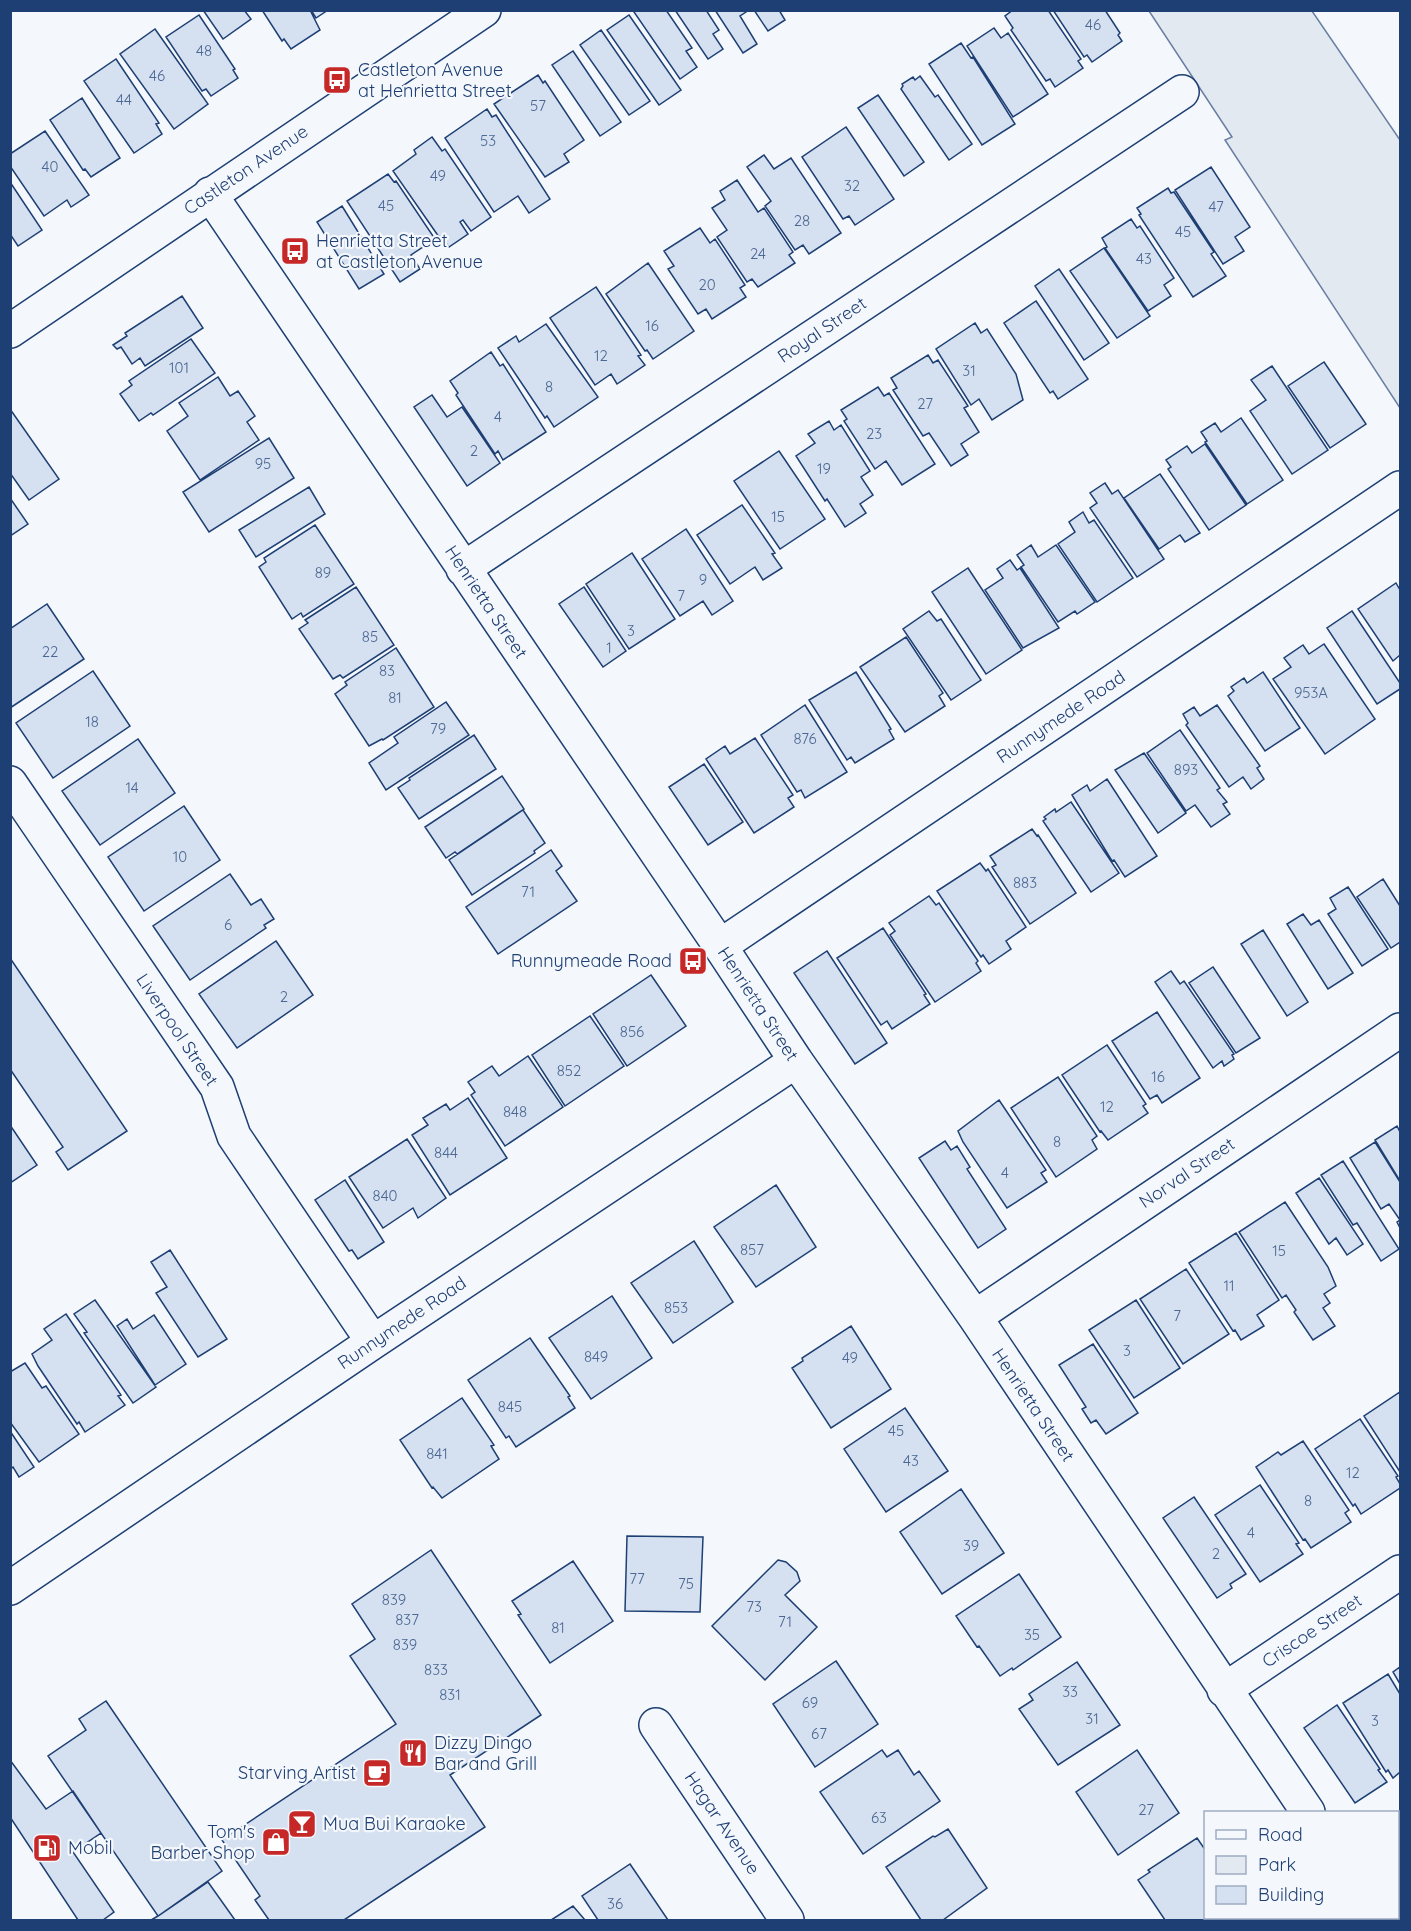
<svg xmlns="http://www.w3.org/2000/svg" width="1411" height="1931" viewBox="0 0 1411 1931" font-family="Quicksand,sans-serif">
	<rect width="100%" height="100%" fill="#f4f7fb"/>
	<!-- green -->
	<path fill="#e3e9f0" stroke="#687fa3" stroke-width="1.5" d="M1149,11H1312L1400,140V408L1225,140L1232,137Z"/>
	<!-- building -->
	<path fill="#d5e0f0" stroke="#1d3f73" stroke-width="1.5" d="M203,10H244L251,19L223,39Z
		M262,10H310L320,30L291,49L284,39L282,41Z
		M311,10H328L316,18Z
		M637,10H666L692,48L686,51L697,67L680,79L634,12Z
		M675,10H706L719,30L713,34L723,49L708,59Z
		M715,10H745L746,12L740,16L757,44L743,53Z
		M754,10H779L785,20L768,31Z
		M1013,10H1048L1081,59L1078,61L1083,68L1055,87L1050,79L1046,81L1011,30L1013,28L1005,16Z
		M1053,10H1105L1120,33L1118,35L1122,41L1092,62L1087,55L1084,57Z
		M199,15L235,69L233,70L238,78L211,96L206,89L202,91L166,37Z
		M629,15L681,90L659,105L607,30Z
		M994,28L1001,38L1008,33L1048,94L1013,117L967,46Z
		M155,29L208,104L174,129L120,54Z
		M601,30L650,101L629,115L580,45Z
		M961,43L971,58L973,57L1015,124L982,145L929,64Z
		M573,51L621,122L600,136L552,65Z
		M116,59L159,123L156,124L162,134L134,153L84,81Z
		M538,75L543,83L545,81L584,140L564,154L569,162L545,177L494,104Z
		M920,76L935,97L938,95L972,144L949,160L901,89L903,86L902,84L913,77L915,80Z
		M878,95L924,162L904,176L858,108Z
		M82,98L120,158L91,177L85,169L83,170L50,120Z
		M487,109L492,117L496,115L550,199L529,213L518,196L494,212L445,138Z
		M846,127L894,199L855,225L849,216L843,219L802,157Z
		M45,131L89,195L71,207L67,200L44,216L10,166V154Z
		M432,137L442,151L445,149L491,217L471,231L463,220L460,222L468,234L449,247L440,236L439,237L393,171L416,154L414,150Z
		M764,155L774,169L791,158L841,233L809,254L803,245L795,250L765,206L771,201L747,167Z
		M1211,167L1250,227L1235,237L1244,251L1223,264L1175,190Z
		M388,174L394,182L396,181L435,239L411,255L420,269L400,282L347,201Z
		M737,180L758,212L764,208L793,252L789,255L795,263L758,287L752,279L747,282L717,237L727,230L712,208L725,200L720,191Z
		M10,182L42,230L18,246L10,234Z
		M1168,188L1171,193L1174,192L1214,252L1211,254L1226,276L1193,297L1139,215L1141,214L1137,208Z
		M342,206L384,274L359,289L317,222Z
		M1131,219L1137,228L1140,226L1174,278L1164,285L1171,296L1148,311L1105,248L1107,247L1102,238Z
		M700,228L710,243L715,239L745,285L740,288L746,297L712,319L706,309L698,314L668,269L674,266L664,251Z
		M1104,248L1150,316L1117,338L1070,271Z
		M648,263L694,331L653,359L647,350L645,351L606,294Z
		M1059,269L1109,343L1084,360L1035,286Z
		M596,287L641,355L638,356L645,365L617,384L611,374L595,385L550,318Z
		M182,296L203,328L145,366L140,358L132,364L121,347L117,349L113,345L127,336L125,333Z
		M1036,301L1088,379L1058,399L1053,391L1050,393L1004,323Z
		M975,323L981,333L987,329L1016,374L1023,400L992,420L979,399L971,405L936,349Z
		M546,324L598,397L554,427L547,416L545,418L498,348L516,336L519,342Z
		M191,339L215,373L153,415L151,413L139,421L120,394L132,385L129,381Z
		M491,352L500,366L503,364L546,432L503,460L498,451L495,454L456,395L458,393L450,381Z
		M928,355L933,363L938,360L968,406L964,408L979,432L961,444L968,455L951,466L929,433L923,436L893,390L897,388L891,378Z
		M1324,362L1366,424L1330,448L1288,386Z
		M1272,366L1328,450L1292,474L1250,411L1266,400L1251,380Z
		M218,377L230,396L238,391L255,416L247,422L259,440L200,480L167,431L188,416L179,403Z
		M878,387L884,396L889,393L935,464L902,485L886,461L875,469L844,421L847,419L841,410Z
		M432,395L447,417L462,407L500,463L467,486L414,407Z
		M10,409L59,479L29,500L10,473Z
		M1241,418L1283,480L1247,504L1205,442L1207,441L1201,432L1215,423L1221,432Z
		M829,421L834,430L841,425L870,471L861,477L873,495L860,504L866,513L845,527L827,499L825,501L796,456L815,443L808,434Z
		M269,438L294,478L209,532L183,492Z
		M1205,444L1246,505L1209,530L1168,469L1171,467L1166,460L1187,446L1192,453Z
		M779,451L825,519L780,549L734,481Z
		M1160,474L1200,533L1185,542L1180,535L1159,549L1124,498Z
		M1105,483L1112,494L1118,490L1164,559L1137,577L1090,508L1097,503L1090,493Z
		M309,487L325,514L256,557L239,530Z
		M10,498L28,524L10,536Z
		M742,505L775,553L772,554L782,568L763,580L755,567L730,584L697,535Z
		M1083,512L1089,523L1094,520L1133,578L1097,602L1058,544L1075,532L1069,522Z
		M315,525L354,584L303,617L301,613L292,619L259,567L266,562L264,558Z
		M686,529L733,601L712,615L703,601L680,616L642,559Z
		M1031,545L1038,557L1056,545L1095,602L1077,614L1075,611L1058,622L1021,567L1024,565L1017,555Z
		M632,553L675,619L629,649L586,584Z
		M1010,560L1017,570L1020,568L1059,628L1023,648L985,590L1003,578L997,569Z
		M968,568L1022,650L986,674L932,592Z
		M1396,583L1400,590V655L1393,661L1358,609Z
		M356,587L394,645L343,678L340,675L333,679L299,629L308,623L305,620Z
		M584,587L626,651L603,667L559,604Z
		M47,604L84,659L10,708V629Z
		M929,611L937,621L941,619L981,680L951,700L903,629Z
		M1352,611L1400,683V689L1377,704L1327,628Z
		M906,637L943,693L939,696L945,706L905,732L860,667Z
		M1324,644L1375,719L1325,754L1273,679L1291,667L1284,658L1303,645L1309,654Z
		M396,648L434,707L383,740L382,739L369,746L335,694L347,685L345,682Z
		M93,671L130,726L53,778L16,723Z
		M856,672L891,729L889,730L894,739L855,763L851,757L847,760L809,700Z
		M1263,672L1300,728L1265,751L1228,696L1234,691L1231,687L1244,678L1247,683Z
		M446,702L469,735L386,790L369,763L398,743L394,737Z
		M805,705L847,772L805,798L801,790L797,792L761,735Z
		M1217,705L1260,766L1257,768L1264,779L1251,789L1243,777L1229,787L1186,725L1188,723L1183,714L1194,707L1200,716Z
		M1180,730L1220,788L1217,790L1227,802L1223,804L1230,814L1211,827L1195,805L1186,811L1147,753Z
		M474,735L496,769L419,819L398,788L410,780L409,778Z
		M755,738L793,795L788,798L794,807L754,833L706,759L725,746L730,754Z
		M138,739L175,793L100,845L62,791Z
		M1144,753L1186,813L1158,833L1115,770Z
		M704,764L743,822L708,845L669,787Z
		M502,776L524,809L457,854L455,852L446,858L425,827Z
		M1107,779L1157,856L1125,877L1114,860L1112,861L1072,795L1087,785L1090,791Z
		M1071,802L1119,873L1091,892L1043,821L1046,819L1044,817L1055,809L1056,812Z
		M184,806L220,860L144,911L108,857Z
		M523,810L545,843L534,851L535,853L472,895L449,860Z
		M1032,829L1037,836L1038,835L1076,893L1030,924L992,867L996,865L990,856Z
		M551,850L562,866L556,871L577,901L498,954L466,907Z
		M980,863L986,871L988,869L1026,927L1006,941L1011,949L989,964L983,955L981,957L937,891Z
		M230,874L251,905L261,899L274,919L264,925L266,928L190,980L153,926Z
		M1383,879L1400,906V942L1391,948L1357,897Z
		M1348,887L1388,949L1362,966L1328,914L1336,909L1330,898Z
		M929,896L936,905L939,903L978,961L976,963L981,971L935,1002L890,935L895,931L889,923Z
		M1303,914L1311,925L1319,920L1353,973L1328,989L1287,924Z
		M883,928L926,994L924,995L930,1004L892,1029L887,1021L881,1025L837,958Z
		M1263,930L1308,1002L1287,1016L1241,944Z
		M276,941L313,995L237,1048L199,994Z
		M827,951L887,1043L855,1064L794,973Z
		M10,958L127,1131L68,1170L56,1152L63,1147L10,1069Z
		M1213,967L1260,1038L1236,1053L1189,983Z
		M1171,971L1180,984L1184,981L1234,1054L1232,1055L1234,1059L1224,1066L1222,1061L1213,1068L1155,982Z
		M651,975L686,1026L627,1066L593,1014Z
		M1157,1012L1200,1078L1162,1103L1157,1095L1150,1099L1112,1041Z
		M590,1016L624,1066L565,1106L532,1055Z
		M1107,1045L1146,1104L1143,1106L1148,1113L1108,1140L1101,1131L1100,1132L1062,1075Z
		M528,1056L563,1107L505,1146L471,1095L475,1092L468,1082L492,1066L499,1076Z
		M1058,1077L1097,1136L1092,1140L1097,1149L1056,1177L1011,1108Z
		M468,1098L507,1158L450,1195L412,1135L428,1125L423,1118L446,1104L450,1110Z
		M999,1100L1046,1170L1041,1173L1047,1182L1007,1208L963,1142L958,1131Z
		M10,1125L37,1165L10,1183Z
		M1397,1126L1400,1132V1181L1375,1140Z
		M407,1139L446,1198L418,1218L413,1208L383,1228L349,1177Z
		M945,1141L951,1150L957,1146L970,1167L967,1169L1006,1229L978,1248L919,1158Z
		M1375,1142L1400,1182V1228L1397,1222L1400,1220L1389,1204L1381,1209L1350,1158Z
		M1343,1161L1399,1249L1381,1261L1357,1223L1353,1225L1321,1175Z
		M1319,1178L1363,1244L1347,1255L1336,1238L1329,1244L1296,1193Z
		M345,1180L384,1242L358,1259L352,1250L349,1251L315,1200Z
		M776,1185L816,1247L756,1287L714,1227Z
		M1285,1202L1328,1267L1336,1286L1324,1294L1330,1303L1323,1308L1335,1326L1313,1340L1294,1312L1296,1310L1286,1295L1282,1298L1239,1232Z
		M1236,1233L1279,1300L1257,1315L1264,1326L1241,1340L1235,1330L1233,1331L1189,1263Z
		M694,1241L733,1302L673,1343L631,1283Z
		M170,1250L227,1339L198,1357L156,1293L167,1287L151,1262Z
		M1186,1269L1229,1334L1183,1364L1140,1299Z
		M612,1296L652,1358L591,1399L549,1338Z
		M95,1300L156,1387L133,1403L84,1333L87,1332L74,1314Z
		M1136,1300L1180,1368L1134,1398L1089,1330Z
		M66,1314L121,1395L118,1396L125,1405L85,1432L79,1422L77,1424L38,1366L32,1354L52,1340L44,1329Z
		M154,1315L186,1364L155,1385L117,1326L127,1319L133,1329Z
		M851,1326L891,1389L831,1428L792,1368L803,1361L802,1358Z
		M530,1338L570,1396L568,1397L575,1408L516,1447L509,1436L506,1438L468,1380Z
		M1093,1344L1138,1413L1106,1434L1096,1420L1091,1423L1082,1409L1086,1407L1059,1365Z
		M25,1363L42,1388L46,1386L79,1434L39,1462L10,1422V1372Z
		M1400,1392V1472L1364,1416Z
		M462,1398L494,1445L491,1446L499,1459L442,1498L433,1487L432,1488L400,1440Z
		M905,1408L948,1471L886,1512L844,1449Z
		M1360,1419L1398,1476L1396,1477L1400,1484V1488L1361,1514L1355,1504L1353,1506L1315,1449Z
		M10,1431L34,1467L19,1477L13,1467L10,1469Z
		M1303,1441L1349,1510L1345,1513L1351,1522L1311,1548L1305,1539L1303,1540L1256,1467L1278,1452L1281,1455Z
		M1260,1485L1299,1543L1296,1544L1303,1554L1260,1582L1215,1515Z
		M961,1489L1004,1553L942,1594L900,1532Z
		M1194,1497L1246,1574L1230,1584L1232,1588L1217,1598L1163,1518Z
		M627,1536L703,1537L700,1612L625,1611Z
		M431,1550L541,1715L450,1775L485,1827L344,1920H269L255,1900L260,1896L222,1840L396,1724L350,1656L375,1639L352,1604Z
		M778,1560L786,1562L797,1572L800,1581L785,1595L817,1627L765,1680L712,1626Z
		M573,1561L613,1621L550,1663L518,1615L521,1614L512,1601Z
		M1019,1574L1061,1637L1013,1670L1012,1668L1000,1676L979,1646L977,1647L956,1616Z
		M836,1661L878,1724L815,1767L773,1704Z
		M1077,1662L1120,1725L1058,1765L1019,1709L1033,1700L1029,1694Z
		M1400,1667V1684L1393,1672Z
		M1388,1674L1400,1694V1775L1399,1773L1393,1778L1388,1770L1386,1772L1343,1703Z
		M106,1701L222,1871L158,1916L48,1756L86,1730L79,1719Z
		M1337,1705L1380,1769L1378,1770L1387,1782L1355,1803L1304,1728Z
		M882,1750L887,1757L898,1750L914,1775L919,1771L940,1801L863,1854L820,1792Z
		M1137,1750L1179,1813L1118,1855L1076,1792Z
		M10,1760L46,1809L73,1791L101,1833L73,1852L114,1912L103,1920H78L10,1817Z
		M948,1829L987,1888L943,1920H921L886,1867L933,1836L935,1837Z
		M1197,1838L1206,1851V1918H1215L1210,1920H1165L1138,1880L1150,1872L1148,1870Z
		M630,1864L668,1920H598L582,1896Z
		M208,1882L235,1920H151L158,1916Z
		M573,1906L585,1920H551Z"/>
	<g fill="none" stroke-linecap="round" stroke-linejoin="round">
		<!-- minor casing -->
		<g stroke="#1d3f73" stroke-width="36">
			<path id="minor" d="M210,194L720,946L796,1061L975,1317L1308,1812
				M10,331L484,10
				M463,569L1182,92
				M10,783L217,1087L234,1136L373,1342
				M720,946L1400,488
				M975,1317L1400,1030
				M10,1588L373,1342L796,1061
				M1224,1690L1400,1572
				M656,1725L787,1920
				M1379,1918L1381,1920"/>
		</g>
		<!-- minor -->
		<use href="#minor" stroke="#f4f7fb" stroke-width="33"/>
	</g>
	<!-- icons -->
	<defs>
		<g id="bus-square" transform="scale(1.5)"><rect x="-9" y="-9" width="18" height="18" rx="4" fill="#c62828" stroke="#f4f7fb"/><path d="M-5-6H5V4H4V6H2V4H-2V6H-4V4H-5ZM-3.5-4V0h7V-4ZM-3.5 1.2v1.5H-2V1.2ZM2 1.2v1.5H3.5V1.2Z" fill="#fff"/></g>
		<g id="restaurant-square" transform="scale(1.5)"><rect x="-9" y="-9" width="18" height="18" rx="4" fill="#c62828" stroke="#f4f7fb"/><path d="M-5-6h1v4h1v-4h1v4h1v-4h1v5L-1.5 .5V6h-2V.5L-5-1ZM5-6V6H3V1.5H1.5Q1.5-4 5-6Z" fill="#fff"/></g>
		<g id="cafe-square" transform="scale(1.5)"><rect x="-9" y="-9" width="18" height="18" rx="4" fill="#c62828" stroke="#f4f7fb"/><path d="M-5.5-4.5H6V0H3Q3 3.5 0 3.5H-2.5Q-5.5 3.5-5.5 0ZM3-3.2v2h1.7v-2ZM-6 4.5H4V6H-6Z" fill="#fff"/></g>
		<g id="bar-square" transform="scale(1.5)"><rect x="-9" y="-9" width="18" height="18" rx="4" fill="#c62828" stroke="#f4f7fb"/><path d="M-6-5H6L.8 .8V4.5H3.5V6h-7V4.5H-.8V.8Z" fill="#fff"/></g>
		<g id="shop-square" transform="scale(1.5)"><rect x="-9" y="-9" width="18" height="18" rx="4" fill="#c62828" stroke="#f4f7fb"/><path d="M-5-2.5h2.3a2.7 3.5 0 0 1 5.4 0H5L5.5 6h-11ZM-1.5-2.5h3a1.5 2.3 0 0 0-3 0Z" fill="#fff"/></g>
		<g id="fuel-square" transform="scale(1.5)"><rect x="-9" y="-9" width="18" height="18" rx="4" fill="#c62828" stroke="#f4f7fb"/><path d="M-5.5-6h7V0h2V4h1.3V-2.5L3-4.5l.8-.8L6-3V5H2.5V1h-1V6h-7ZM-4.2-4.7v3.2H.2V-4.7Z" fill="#fff"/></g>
	</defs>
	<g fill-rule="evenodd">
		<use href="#bus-square" x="337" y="80"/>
		<use href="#bus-square" x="295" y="251"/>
		<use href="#bus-square" x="693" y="961"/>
		<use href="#restaurant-square" x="413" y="1753"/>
		<use href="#cafe-square" x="377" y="1773"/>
		<use href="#bar-square" x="302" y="1824"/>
		<use href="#shop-square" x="276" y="1842"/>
		<use href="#fuel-square" x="47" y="1848"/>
	</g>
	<g text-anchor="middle" stroke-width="4.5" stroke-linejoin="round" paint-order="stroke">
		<!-- number labels -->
		<g font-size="15" fill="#4b6792">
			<text x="1093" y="30">46</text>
			<text x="204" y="56">48</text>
			<text x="157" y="81">46</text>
			<text x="124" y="105">44</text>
			<text x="538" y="111">57</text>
			<text x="488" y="146">53</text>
			<text x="50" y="172">40</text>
			<text x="438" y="181">49</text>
			<text x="852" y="191">32</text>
			<text x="386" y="211">45</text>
			<text x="1216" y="212">47</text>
			<text x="802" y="226">28</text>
			<text x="1183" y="237">45</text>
			<text x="758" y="259">24</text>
			<text x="1144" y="264">43</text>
			<text x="707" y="290">20</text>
			<text x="652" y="331">16</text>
			<text x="601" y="361">12</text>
			<text x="179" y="373">101</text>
			<text x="969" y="376">31</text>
			<text x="549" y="392">8</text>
			<text x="925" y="409">27</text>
			<text x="498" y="422">4</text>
			<text x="874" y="439">23</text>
			<text x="474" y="456">2</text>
			<text x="263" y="469">95</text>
			<text x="824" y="474">19</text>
			<text x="778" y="522">15</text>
			<text x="323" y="578">89</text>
			<text x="703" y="585">9</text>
			<text x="681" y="601">7</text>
			<text x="631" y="636">3</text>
			<text x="370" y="642">85</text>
			<text x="609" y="653">1</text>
			<text x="50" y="657">22</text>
			<text x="387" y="676">83</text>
			<text x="1311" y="698">953A</text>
			<text x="395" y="703">81</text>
			<text x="92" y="727">18</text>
			<text x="438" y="734">79</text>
			<text x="805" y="744">876</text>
			<text x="1186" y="775">893</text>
			<text x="132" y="793">14</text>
			<text x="180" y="862">10</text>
			<text x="1025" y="888">883</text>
			<text x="528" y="897">71</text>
			<text x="228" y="930">6</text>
			<text x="284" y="1002">2</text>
			<text x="632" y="1037">856</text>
			<text x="569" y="1076">852</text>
			<text x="1158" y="1082">16</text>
			<text x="1107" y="1112">12</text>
			<text x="515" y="1117">848</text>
			<text x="1057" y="1147">8</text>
			<text x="446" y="1158">844</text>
			<text x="1005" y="1178">4</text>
			<text x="385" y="1201">840</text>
			<text x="752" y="1255">857</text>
			<text x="1279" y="1256">15</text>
			<text x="1229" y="1291">11</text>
			<text x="676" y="1313">853</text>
			<text x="1177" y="1321">7</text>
			<text x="1127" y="1356">3</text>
			<text x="596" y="1362">849</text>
			<text x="850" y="1363">49</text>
			<text x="510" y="1412">845</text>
			<text x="896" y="1436">45</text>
			<text x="437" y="1459">841</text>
			<text x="911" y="1466">43</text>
			<text x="1353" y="1478">12</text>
			<text x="1308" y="1506">8</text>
			<text x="1251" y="1538">4</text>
			<text x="971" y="1551">39</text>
			<text x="1216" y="1559">2</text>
			<text x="637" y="1584">77</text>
			<text x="686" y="1589">75</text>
			<text x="394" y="1605">839</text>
			<text x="754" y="1612">73</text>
			<text x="407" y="1625">837</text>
			<text x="785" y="1627">71</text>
			<text x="558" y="1633">81</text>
			<text x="1032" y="1640">35</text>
			<text x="405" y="1650">839</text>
			<text x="436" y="1675">833</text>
			<text x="1070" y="1697">33</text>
			<text x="450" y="1700">831</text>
			<text x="810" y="1708">69</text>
			<text x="1092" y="1724">31</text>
			<text x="1375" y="1726">3</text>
			<text x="819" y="1739">67</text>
			<text x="1146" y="1815">27</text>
			<text x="879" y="1823">63</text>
			<text x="615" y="1909">36</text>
		</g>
		<!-- poi labels -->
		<g font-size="18" fill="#1d3f73" stroke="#f4f7fb" text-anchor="start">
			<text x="358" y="76">Castleton Avenue<tspan x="358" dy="21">at Henrietta Street</tspan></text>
			<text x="316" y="247">Henrietta Street<tspan x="316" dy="21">at Castleton Avenue</tspan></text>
			<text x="672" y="967" text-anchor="end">Runnymeade Road</text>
			<text x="434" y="1749">Dizzy Dingo<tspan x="434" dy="21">Bar and Grill</tspan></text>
			<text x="356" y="1779" text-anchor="end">Starving Artist</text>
			<text x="323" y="1830">Mua Bui Karaoke</text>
			<text x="255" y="1838" text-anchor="end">Tom's<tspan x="255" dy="21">Barber Shop</tspan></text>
			<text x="68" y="1854">Mobil</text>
		</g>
		<!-- street labels -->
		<g font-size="18" fill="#1d3f73" stroke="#f4f7fb">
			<text transform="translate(246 170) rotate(-34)" y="6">Castleton Avenue</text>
			<text transform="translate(822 330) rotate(-34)" y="6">Royal Street</text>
			<text transform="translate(486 602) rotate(56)" y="6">Henrietta Street</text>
			<text transform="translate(1061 717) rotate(-34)" y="6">Runnymede Road</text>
			<text transform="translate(758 1004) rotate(57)" y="6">Henrietta Street</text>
			<text transform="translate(177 1030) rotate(56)" y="6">Liverpool Street</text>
			<text transform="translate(1187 1173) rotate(-34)" y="6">Norval Street</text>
			<text transform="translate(402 1323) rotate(-34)" y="6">Runnymede Road</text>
			<text transform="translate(1033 1405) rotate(56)" y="6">Henrietta Street</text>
			<text transform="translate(1312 1631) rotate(-34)" y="6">Criscoe Street</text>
			<text transform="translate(722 1823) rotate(56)" y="6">Hagar Avenue</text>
		</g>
	</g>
	<!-- border -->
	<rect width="1411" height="1931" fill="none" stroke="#1d3f73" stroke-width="24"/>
	<!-- legend -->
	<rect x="1204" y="1811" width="195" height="108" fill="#f4f7fb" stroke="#9eadc5" stroke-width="1.5"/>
	<rect x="1216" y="1830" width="30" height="9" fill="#f4f7fb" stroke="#9eadc5" stroke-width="1.5"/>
	<text x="1258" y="1841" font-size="18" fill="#1d3f73">Road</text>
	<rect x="1216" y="1856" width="30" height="18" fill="#e3e9f0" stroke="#9eadc5" stroke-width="1.5"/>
	<text x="1258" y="1871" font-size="18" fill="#1d3f73">Park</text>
	<rect x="1216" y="1886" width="30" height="18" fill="#d5e0f0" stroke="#9eadc5" stroke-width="1.5"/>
	<text x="1258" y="1901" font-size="18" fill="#1d3f73">Building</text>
</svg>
